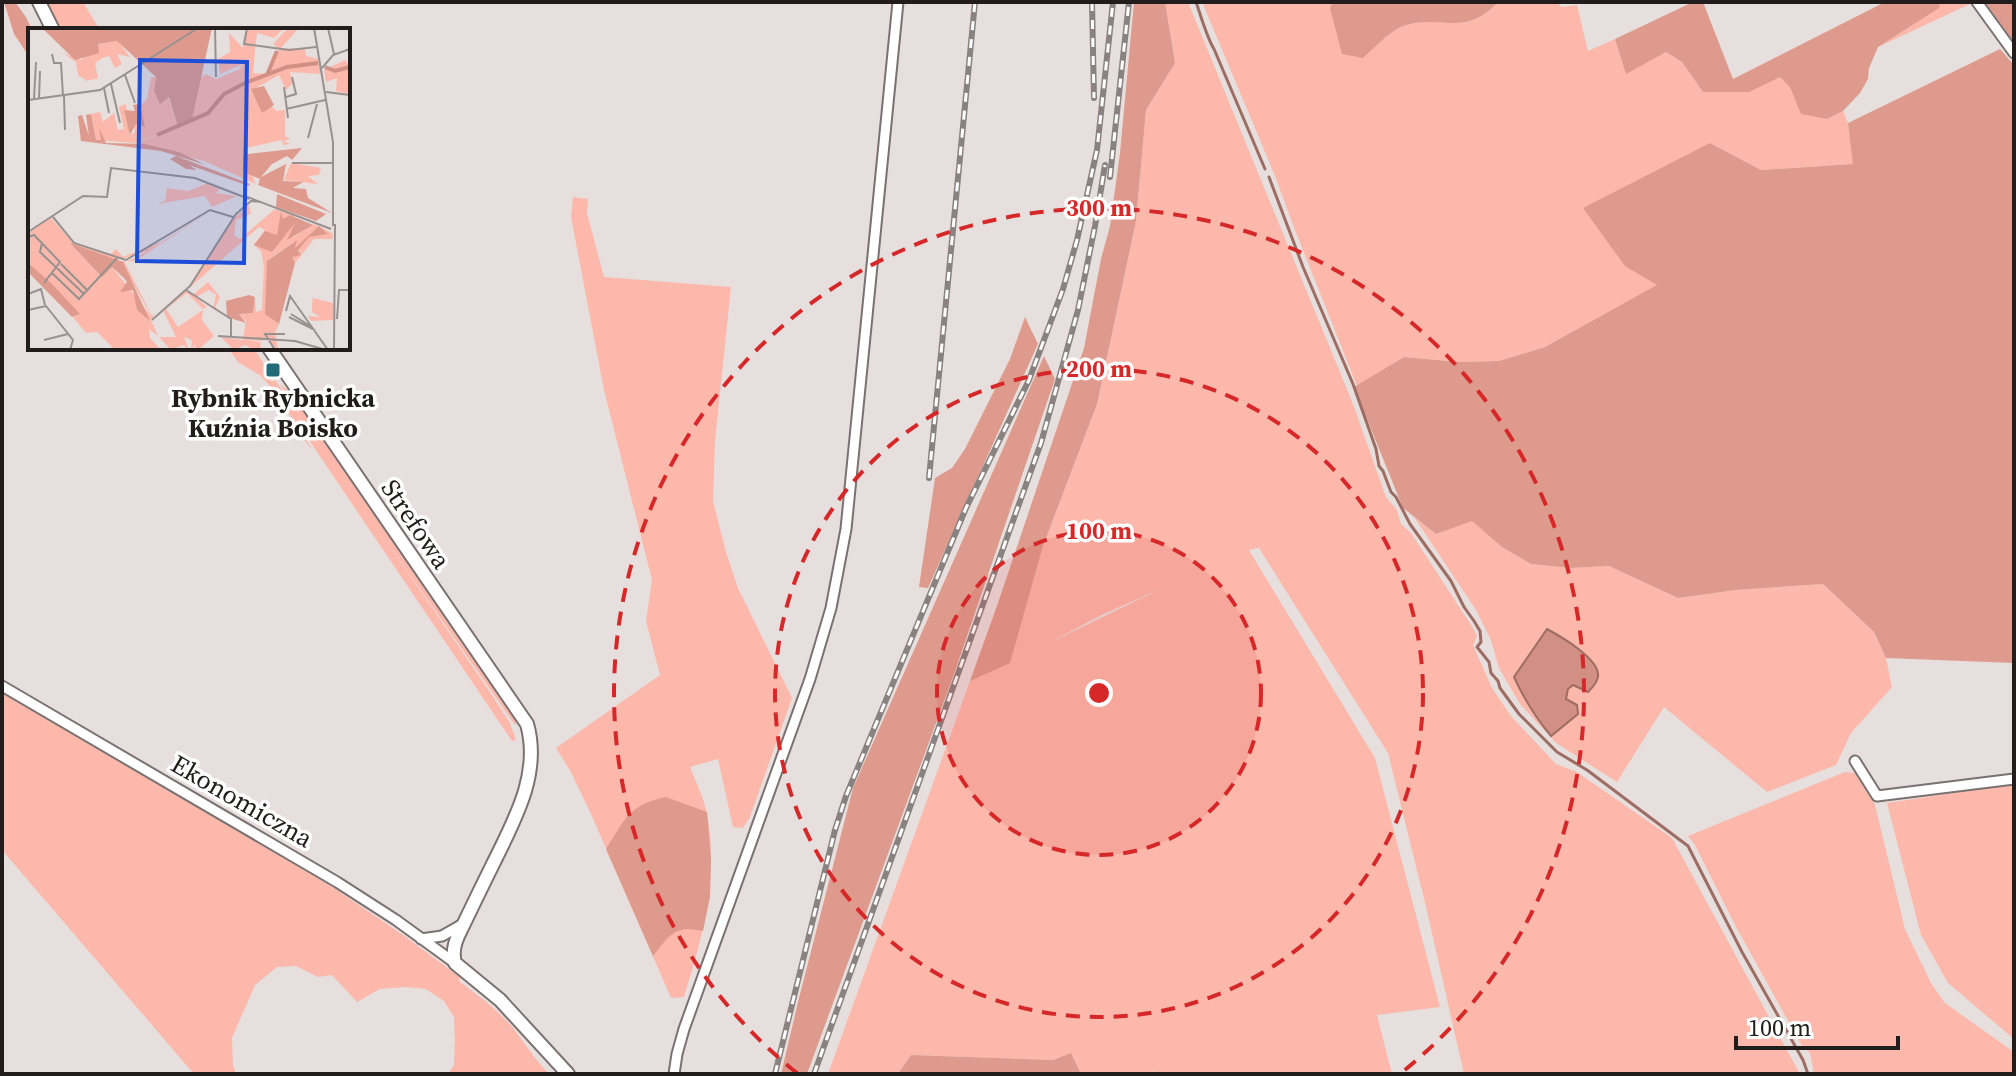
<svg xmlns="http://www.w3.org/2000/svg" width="2016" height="1076" viewBox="0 0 2016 1076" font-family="'Source Serif 4',serif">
	<rect width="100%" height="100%" fill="#e7dfdd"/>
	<!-- green -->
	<path fill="#fbb8ab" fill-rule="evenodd" d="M47,2H83L100,30H62Z
		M1165,2H1188L1353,404L1386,497L1397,510L1401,524L1411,533L1473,628L1477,636L1473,645L1492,688L1511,716L1556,764L1577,772L1672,838L1800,1074H1464L1427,911L1388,753L1259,548L1249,550L1375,758L1440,1007L1377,1015L1392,1074H1155L1153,1071L1146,1074H1081L1071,1053L1053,1060L911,1055L898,1074H828L970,681L1010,662L1043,546L1097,404L1136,221L1146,110L1175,63ZM1163,588L1045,645L1103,614Z
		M1202,2H1333L1331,8L1363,57C1373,49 1391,30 1403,26C1442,12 1464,40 1498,2H1555L1562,7L1577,5L1588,51L1615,39L1626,73L1666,52L1682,62L1703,92L1780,77L1827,119L1843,111L1848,123L1854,164L1761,170L1710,143L1658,285L1545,347L1499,361L1459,362L1404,357L1357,386L1293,225L1275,176Z
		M1940,2H1968L1970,4L1878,47L1938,8Z
		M573,197L588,199L587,213L604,277L731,287L715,441L713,501L726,552L738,588L792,698L750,817L743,828L733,827L718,759L690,767C696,782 704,798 707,814C719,879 703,936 684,997L671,998L591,814L571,772L556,748L660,675L646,621L652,580L604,390L571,217Z
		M228,348H254L269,373L267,375L272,382L275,380L301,416L280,384L291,392L511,712L517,721L515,725L376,526L490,692L510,723L516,740L512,741L305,434L303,435L313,451L300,435L282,400L261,376L238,362Z
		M1414,517L1436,534L1472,520L1502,547L1531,564L1570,568L1609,566L1678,598L1736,590L1823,584L1874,632L1886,658L1892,687L1851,733L1836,765L1767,792L1664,707L1617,782L1556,743L1520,704L1499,668L1491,640L1476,610Z
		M2,693L328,884L403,935L460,977L459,981C479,996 497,1009 513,1028C525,1043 535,1060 549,1074H448L454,1065L455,1040L454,1017L444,1001L426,989L406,987L380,989L357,1002L332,975L318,977L296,966L277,967L255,985L232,1038L233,1065L236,1074H194L2,850Z
		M1845,772L1857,773L1875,805L1905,929L1931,983L1945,1003L2014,1052V1074H1814L1810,1053L1802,1046L1736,927L1695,845L1688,836Z
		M2014,784V1039L1948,983L1921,935L1887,803Z"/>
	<!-- forest -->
	<path fill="#de9a8d" d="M4,2H15L26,17L32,30H30V58L14,34Z
		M1134,2H1165L1175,63L1146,110L1136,221L1097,404L1043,546L1010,663L970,681L998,603L1084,348L1101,259L1110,226L1120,153Z
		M1333,2H1498C1464,39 1442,13 1403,26C1391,30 1373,49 1363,58L1342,54L1330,8Z
		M1693,2H1703L1733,79L1885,2H1940L1939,8L1878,47L1869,68L1868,79L1860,93L1843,111L1827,119L1801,114L1790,87L1780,77L1749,92H1703L1682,62L1666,52L1626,74L1615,39Z
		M1985,2H2014V42Z
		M2000,49L2014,65V663L1886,658L1874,632L1823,584L1736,590L1678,598L1609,566L1570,568L1531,564L1502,547L1472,521L1436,534L1403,508L1354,387L1404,357L1459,362L1499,361L1545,347L1657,285L1625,266L1583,208L1710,143L1761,170L1853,164L1848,123Z
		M1025,317L1038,344L928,588L919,587L935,478L952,468L965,449L1010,359Z
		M1044,356L1055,379L953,677L807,1074H781L798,1002L853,788Z
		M666,797L707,812L711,858L710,897L703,931C674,925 670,935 653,956L606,849C625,819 629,805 666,797Z
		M1071,1053L1081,1074H898L911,1055L1053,1060Z"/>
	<!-- water -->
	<path fill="#d28f83" stroke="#9d6d64" stroke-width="2" d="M1547,629C1560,636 1600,659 1598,676C1598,682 1592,688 1588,692L1573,685L1568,689L1566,699L1577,705L1578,714L1551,736C1536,718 1524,699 1514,677Z"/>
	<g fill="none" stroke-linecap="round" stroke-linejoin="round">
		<!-- stream -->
		<path stroke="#9d6d64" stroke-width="3" d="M1196,2C1201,16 1207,38 1214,49L1265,169
			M1269,177L1303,267L1353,384L1376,449L1379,466L1383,471L1391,492L1396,497L1410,524L1451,581L1464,607L1474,621L1480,631L1481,642L1477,647L1489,662L1491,673L1498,681L1500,688L1519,714L1557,752L1587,770L1688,846L1742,952L1803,1060L1808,1074"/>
		<!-- minor casing -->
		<g stroke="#7a7271" stroke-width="13">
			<path id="minor" d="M1977,2L2014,53
				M2,686L337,882L396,920L455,963
				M1855,761L1877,796L2014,779
				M421,939L442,936L463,924
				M674,1074L677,1054L684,1029L810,679L831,608L846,529L898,2"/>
		</g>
		<!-- tertiary casing -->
		<g stroke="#7a7271" stroke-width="16">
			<path id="tertiary" d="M39,2L53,30
				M269,348L527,724C541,773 515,819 494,862C482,886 470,911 458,936C454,945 452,953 455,963L500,1000L568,1074"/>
		</g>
		<!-- minor -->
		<use href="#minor" stroke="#fff" stroke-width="9"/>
		<!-- tertiary -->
		<use href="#tertiary" stroke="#fff" stroke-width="12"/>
		<!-- rail casing -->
		<g stroke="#888281" stroke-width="6">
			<path id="rail" d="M1092,2L1094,98
				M1110,177L1129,2
				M929,478L975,2
				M775,1074L835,830L846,796L966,508L1029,380L1063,289L1077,240L1097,150L1113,2
				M814,1074L1041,443L1078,310L1095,226L1105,165"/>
		</g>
		<!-- rail -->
		<use href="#rail" stroke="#fff" stroke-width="3" stroke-dasharray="9" stroke-linecap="butt"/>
	</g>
	<!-- distance rings -->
	<circle cx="1099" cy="693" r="162" fill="#d62828" fill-opacity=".12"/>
	<g fill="none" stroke="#d62828" stroke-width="4" stroke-dasharray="14 10">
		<circle cx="1099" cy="693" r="162"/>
		<circle cx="1099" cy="693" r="324"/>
		<path d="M797 1073A485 485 0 1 1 1401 1073"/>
	</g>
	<!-- markers -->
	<rect fill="#236b77" stroke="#fff" stroke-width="3" x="265" y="362" width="16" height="16" rx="4"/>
	<g text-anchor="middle" stroke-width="7" stroke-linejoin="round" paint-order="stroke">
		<!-- poi labels -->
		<g font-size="26" font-weight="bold" fill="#201d1c" stroke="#fff">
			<text x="273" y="407">Rybnik Rybnicka<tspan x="273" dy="30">Kuźnia Boisko</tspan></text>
		</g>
		<!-- street labels -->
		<g font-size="26" fill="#201d1c" stroke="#fff">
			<text transform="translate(416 524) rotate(56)" y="9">Strefowa</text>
			<text transform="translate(242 801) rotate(30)" y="9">Ekonomiczna</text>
		</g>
	</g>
	<!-- overview -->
	<g transform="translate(28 28)">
		<rect width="322" height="322" fill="#e7dfdd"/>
		<path d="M219,0H256L246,10L229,5L225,45L238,46L231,51L255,41L240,47L251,21L245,16L260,0H271L253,20L277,21L278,28L291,31L294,46L262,44L265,55L258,62L251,47L224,62L249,83L257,82V108L262,111L255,113L263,116L255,117L254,112L218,120L216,128L228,156L176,133L109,115L138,103L107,115L68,112L63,86L72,84L75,94L86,85L90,102L96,101L91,79L98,76L102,107L107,104L106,90L114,93L110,80L119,71L123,49H128L129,58L140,68L150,99L163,94L170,52L178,46L188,51L212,41L215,36L192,46L190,31L202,24L201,5L215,20ZM90,13L102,29L89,26L94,36L87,40L81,28L74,30L67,35L70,50L59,53L50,47L48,34L35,25L53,32L70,16ZM317,32L322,39V66L308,63L309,50L298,54L296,42ZM263,135L293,140L291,147L280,148L290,156L256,152ZM180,155L192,161L187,165L209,168L184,179L177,168L129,176L137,173L139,160L160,163ZM221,177L223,186L208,192L206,207L212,211L247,181L265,187L269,197L264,210L286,196L304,205L305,211H286L267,235L264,229L273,224L265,219L267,213L241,231L240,288L251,296L247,304L250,322H241L245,319L238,309L234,313L216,311L232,314L233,320L227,322L217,317L206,322L193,309L215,312L218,293L211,286L225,285L227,269L228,284L234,282L236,238L233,223L226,217L237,202L231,199L161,260L207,189ZM183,183L107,233L99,234L119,223L86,233L43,216L74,249L84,239L124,289L92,233H96L124,288L127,286L123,292L130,308L121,301L122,310L133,322H87L69,304L58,305L45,289L52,286L0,235V205L23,190L44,214L82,227L88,221L95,229L132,214L121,222ZM180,254L192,269L187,280L197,287L185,281L188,267L181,262L168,269L179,279L175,281L159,265L138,281L150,299L175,282L174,292L186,308L170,322H166L168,316L163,321L164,312L156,309L161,322L155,317L143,322L131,309H148L135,282L158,263L166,266ZM285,263V270L305,275V292L283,293L280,288L292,289L284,284Z" fill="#fbb8ab"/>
		<path d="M14,0H184L164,91L150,99L141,69L132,76L126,63L128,49L89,13L70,16L71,25L47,32ZM236,58L246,77L234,85L223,61ZM112,76L117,99L108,96L102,107L96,82L107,83L105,77ZM63,86L68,112H73L71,100L78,115L117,116L151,124L178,137L133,123L53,113L50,88L54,87L61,108L58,87ZM274,120L264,132L259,128L244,136L233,149L258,136L255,153L275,154L265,160L278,161L280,170L304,185L230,157L232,151L215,144V128L220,126ZM148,128L222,156L221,158L161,137L169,142L158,141L142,131ZM249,166L298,186L288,193L248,179ZM253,184L255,191L262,187L285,197L259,212L267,195L244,224L226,217L237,203L249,207ZM291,198L300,206L281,209L270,222L273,227L264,229L267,235L251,296L237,286L239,233L269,212L267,220ZM42,215L95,234L122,293L109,282L105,262L92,264L99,254L96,250L84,239L74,249ZM0,235L23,255L52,286L44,289L0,244ZM221,267L227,269L225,285L211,286L218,295L199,289L198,273Z" fill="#de9a8d"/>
		<path fill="none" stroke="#d28f83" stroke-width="4" d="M297,39L307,43L322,39M239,47L249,23M129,107L180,85L196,66L217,55L259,39L290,35"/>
		<path fill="none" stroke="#979190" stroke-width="2" d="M187,0L188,49M219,0L216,16L261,22L288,19M286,0L305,114V198M300,0L306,26M24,26L26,35H33L35,68M294,40L305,27L322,21M97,47L107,75M83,56L92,95M256,59L260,90M76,60L81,85M298,64L322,67M36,68L37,102M258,69L268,66L264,49M11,70L12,43M6,71L8,34M0,72L72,62L170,0M258,81L297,72M280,110L289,76M264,135H306M217,168L303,201M25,189L46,215L98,232L182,182L205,189M0,204L55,168L79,169L83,140L167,150L221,171M0,209L6,207L32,234L16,255M14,215L12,224L56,266M33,236L60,263M24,245L51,271L89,230M158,262L203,291V309M0,266L13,261L17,277M0,282L18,278L45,312L42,322M258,283L262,268L300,322M263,286L284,299M261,289L287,302M309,291L311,262H322M124,292L162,258L208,186L223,173L233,174M190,308L267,313L298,322M16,312L40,306M247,322L237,306H257M306,322L307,196"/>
		<path fill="#1d4ed8" fill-opacity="0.15" stroke="#1d4ed8" stroke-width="4" d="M112,32L219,34L216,235L109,233Z"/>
		<rect width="322" height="322" fill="none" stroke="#201d1c" stroke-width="4"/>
	</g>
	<circle cx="1099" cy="693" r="12" fill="#d62828" stroke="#fff" stroke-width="4"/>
	<g font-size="24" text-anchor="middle" font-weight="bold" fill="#d62828" stroke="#fff" stroke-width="7" stroke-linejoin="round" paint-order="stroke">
		<text x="1099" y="216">300 m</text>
		<text x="1099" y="377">200 m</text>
		<text x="1099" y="539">100 m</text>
	</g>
	<!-- border -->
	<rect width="2016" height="1076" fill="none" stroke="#201d1c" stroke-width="8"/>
	<!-- scale -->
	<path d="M1736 1036v12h162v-12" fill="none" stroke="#201d1c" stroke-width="4"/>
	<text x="1748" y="1036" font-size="24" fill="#201d1c" stroke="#ffffff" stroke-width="6" paint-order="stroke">100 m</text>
</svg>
